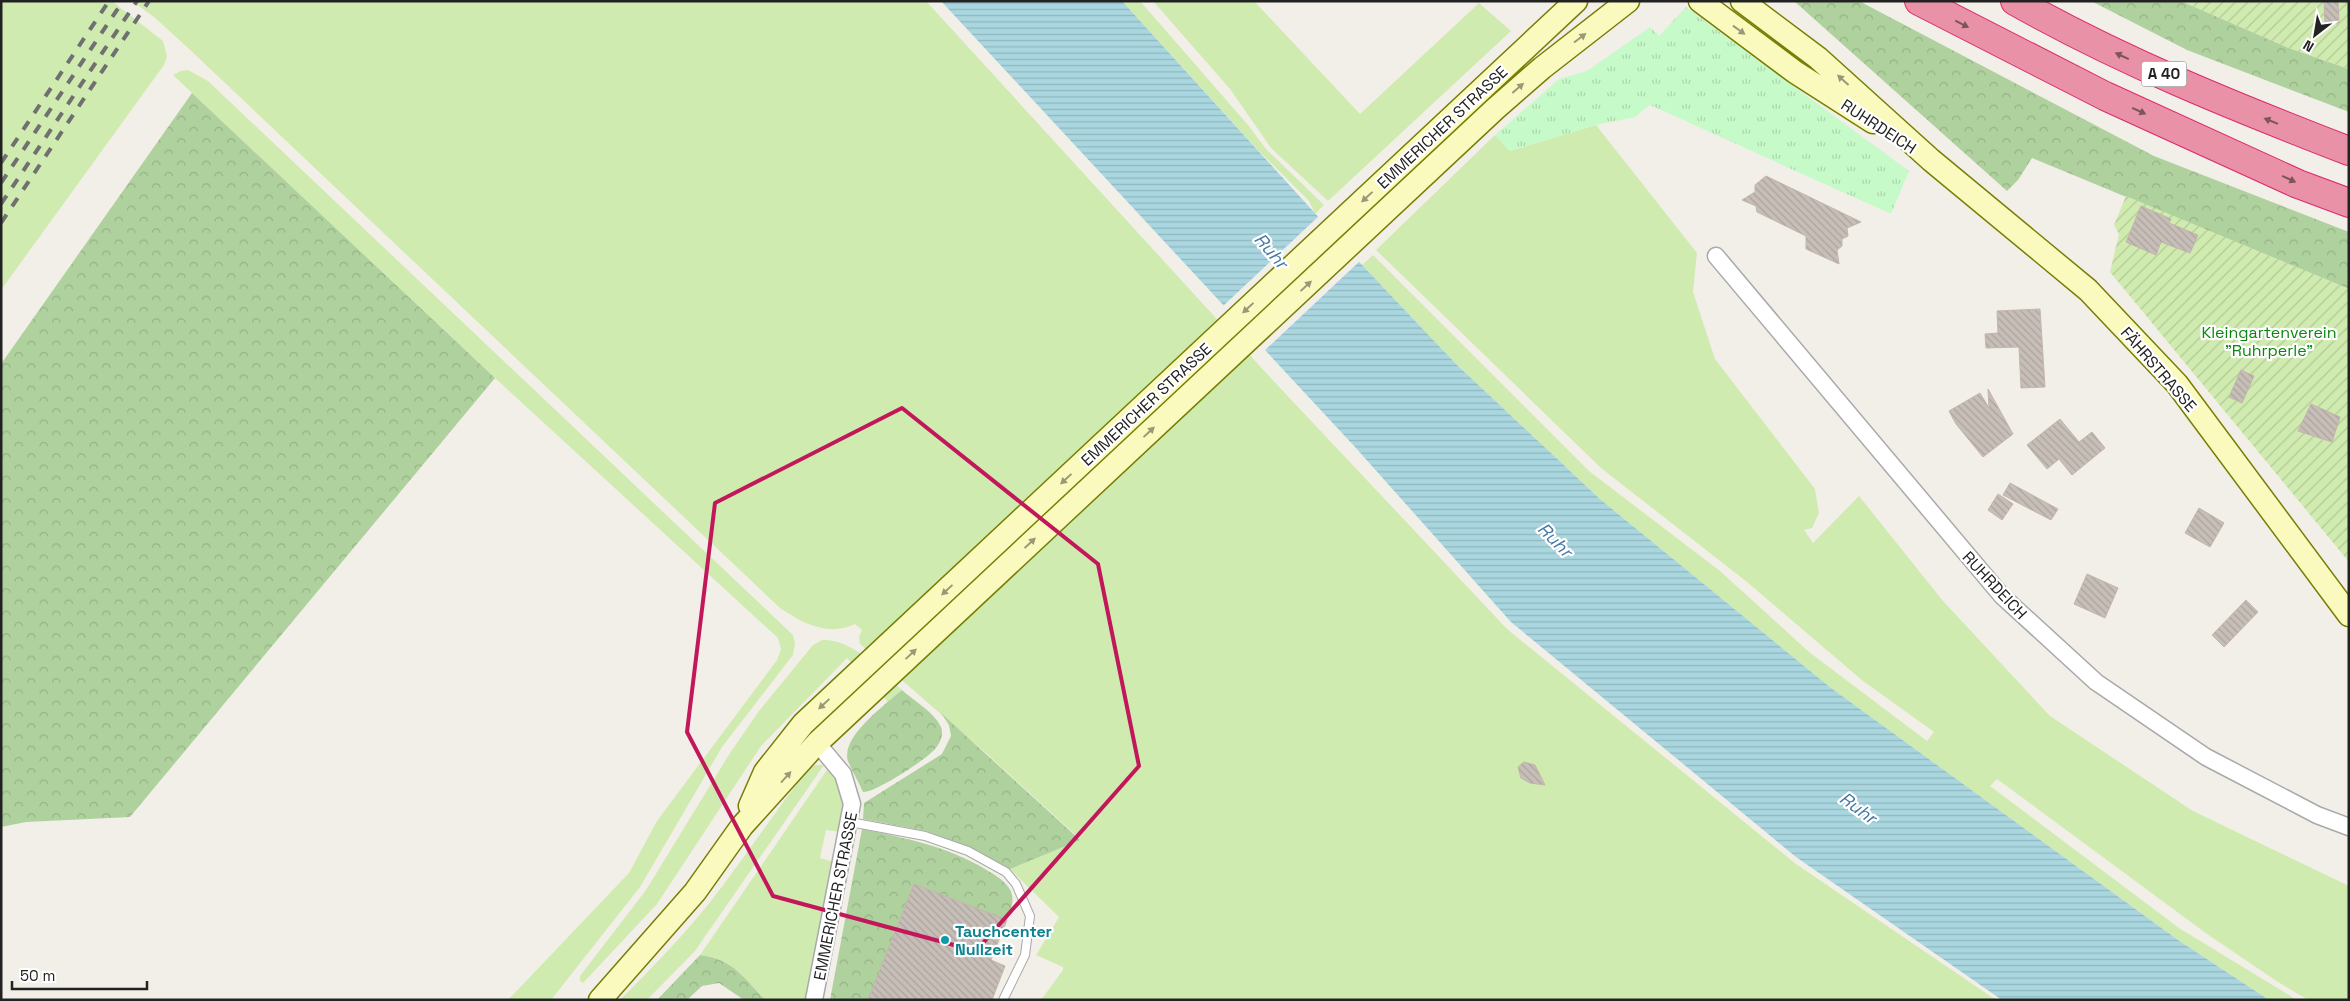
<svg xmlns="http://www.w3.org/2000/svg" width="2350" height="1001" viewBox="0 0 2350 1001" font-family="'Space Grotesk',sans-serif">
	<defs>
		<pattern id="forest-crowns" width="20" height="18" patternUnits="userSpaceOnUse" patternTransform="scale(1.25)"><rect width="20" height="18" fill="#afd19d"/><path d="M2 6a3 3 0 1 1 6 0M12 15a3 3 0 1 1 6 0" fill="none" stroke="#96b387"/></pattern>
		<pattern id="park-tufts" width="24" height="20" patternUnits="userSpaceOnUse" patternTransform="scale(1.25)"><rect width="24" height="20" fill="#c7fac9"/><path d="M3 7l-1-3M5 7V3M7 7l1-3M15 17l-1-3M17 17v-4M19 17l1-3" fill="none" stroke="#abd6ac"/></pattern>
		<pattern id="garden-furrows" width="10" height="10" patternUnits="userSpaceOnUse" patternTransform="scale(1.25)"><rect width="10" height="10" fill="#d0ebaf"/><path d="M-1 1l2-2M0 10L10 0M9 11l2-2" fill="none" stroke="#b2c996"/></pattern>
		<pattern id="water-rules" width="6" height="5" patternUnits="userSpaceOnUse" patternTransform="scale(1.25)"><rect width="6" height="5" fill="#a9d6df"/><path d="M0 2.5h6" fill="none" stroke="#91b7bf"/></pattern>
		<pattern id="building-back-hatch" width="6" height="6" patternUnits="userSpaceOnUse" patternTransform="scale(1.25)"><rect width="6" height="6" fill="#c7beb8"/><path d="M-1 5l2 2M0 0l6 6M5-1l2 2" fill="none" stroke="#aba39e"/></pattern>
	</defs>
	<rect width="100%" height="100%" fill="#f2efe9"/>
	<!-- grass -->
	<path fill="#d0ebaf" d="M1,1H112L163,41L167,56L164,65L1,290Z
		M132,1H926L1268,375L1507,629L1796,864L1996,1000H1041L1063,970V967L1036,955L1059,917L1010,869L1080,839L987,754L860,644L859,637L862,630L855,624C828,637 802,623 780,608L187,47L154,17Z
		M1122,1H1140L1248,125L1266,149L1324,205L1315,214L1309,201L1258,150Z
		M1153,1H1254L1360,114L1479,3L1511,31L1328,201L1271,148L1230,89Z
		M188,70L208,81L793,635L795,643L793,655L722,747L640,887L551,1000H508L629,873L657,821L777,660L781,649L778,638L495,378L173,75L181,71Z
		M1596,125L1697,253L1693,292L1715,359L1815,489L1819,513L1812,528L1804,530L1813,543L1859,496L1943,601L2050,716L2193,811L2349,886V1000H2308L2275,980L2207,934L1997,779L1990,786L2179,928L2297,1000H2269L2178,940L1831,688L1601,500L1456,364L1362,265L1373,255L1589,471L1720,571L1809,652L1927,741L1934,732L1863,681L1747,582L1601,468L1376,250L1495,135L1510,151Z
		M822,640C854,639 879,670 902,690L888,702L847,658L761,746L657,904L583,983L580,981V976L646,890L730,753L759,711L813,645Z
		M815,765H824L695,951L647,1000H620C652,968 683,936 711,901C744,858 775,812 808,769Z
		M829,767C843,788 845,808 840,832L826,830L820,858L834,862L809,1000H765C744,978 733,959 700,955Z"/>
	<!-- forest -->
	<path fill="url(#forest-crowns)" d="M1794,1H1859L2154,156L2349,232V289L2032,158L2018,180L2007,191Z
		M2091,1H2181L2289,48L2349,69V112L2187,50Z
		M192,93L495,378L130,817L26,822L1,827V364Z
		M902,690C913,700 935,713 941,727C944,735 940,743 935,749C927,759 875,793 863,792C859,782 852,772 848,761C840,737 886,704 902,690Z
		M941,713L1080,840L1010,869L970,848L926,831L863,819L864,803L942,754L951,736L949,725Z
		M862,829C905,838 946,846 985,869C993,874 1003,879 1009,888C1016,898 1011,910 1007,920L914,884L868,1000H830Z
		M700,955C733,959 744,978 765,1000H744L719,983L702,986L687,1000H657Z"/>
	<!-- park -->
	<path fill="url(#park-tufts)" d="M1686,7L1909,171L1891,214L1650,105L1635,117L1596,125L1510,151L1495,135L1559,79L1587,71L1650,27L1659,36Z"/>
	<!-- garden -->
	<path fill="url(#garden-furrows)" d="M2181,1H2349V69L2289,48Z
		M2126,196L2349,289V562L2110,272L2119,234L2114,225Z"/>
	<!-- water -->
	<path fill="url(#water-rules)" d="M941,1H1122L1362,265L1456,364L1601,500L1831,688L2178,940L2269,1000H2002L1796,857L1511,622L1355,447Z"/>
	<!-- pier -->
	<path fill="#f2efe9" d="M1320,215L1361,260L1263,352L1222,307Z"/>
	<!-- building -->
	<path fill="url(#building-back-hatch)" stroke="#c4b5ab" d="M2324,1H2338L2339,23H2325Z
		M1766,176L1861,222L1847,228L1848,236L1842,239V246L1837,250L1839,264L1806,249V236L1757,212L1756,206L1742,200L1755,192V185Z
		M2141,206L2171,219L2169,223L2198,235L2190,253L2161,242L2156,255L2126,242Z
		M2040,309L2045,387L2021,388L2019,347L1986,348L1985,334L1998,333L1997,311Z
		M2241,370L2254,376L2242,403L2229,397Z
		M1988,389L2013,434L1983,457L1956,424L1949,411L1980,393L1989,408Z
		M2311,404L2340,417L2332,442L2298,431Z
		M2060,419L2079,442L2092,432L2105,448L2072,475L2059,459L2047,469L2027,445Z
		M2010,483L2058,509L2051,520L2003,495Z
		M1998,494L2013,504L2002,520L1988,510Z
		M2199,508L2224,523L2210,547L2185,533Z
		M2087,574L2118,588L2105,618L2074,604Z
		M2246,600L2258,612L2224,647L2212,635Z
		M1524,762L1535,765L1545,785L1530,783L1521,778L1518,767Z
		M914,884L1007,920L991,960L1005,966L992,1000H868Z"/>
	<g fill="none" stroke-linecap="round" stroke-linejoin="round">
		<!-- lane casing -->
		<g stroke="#a9a9a9" stroke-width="10">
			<path id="lane" d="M850,822L925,836L968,851L1006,872L1016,884L1030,916L1025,955L1003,1000"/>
		</g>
		<!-- street casing -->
		<g stroke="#a9a9a9" stroke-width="19">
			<path id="street" d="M1716,256L2002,596L2096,682L2206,757L2317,815L2349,827
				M814,1000L852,804L843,774L817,743"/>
		</g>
		<!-- secondary casing -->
		<g stroke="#777e04" stroke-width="25">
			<path id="secondary" d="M1700,1L1795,72L1873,122
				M1742,1L1818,58L1931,160L2088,290L2177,384L2349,615
				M750,806L765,772L803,724L1576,1
				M600,1000L695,892L742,826L817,743L1495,109L1542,68L1628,1"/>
		</g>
		<!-- highway casing -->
		<g stroke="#dd286f" stroke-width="30">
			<path id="highway" d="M1919,1L2105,96L2298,184L2349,203
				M2015,1C2121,61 2235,107 2349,151"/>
		</g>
		<!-- lane -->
		<use href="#lane" stroke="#fff" stroke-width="8"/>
		<!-- street -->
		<use href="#street" stroke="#fff" stroke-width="16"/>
		<!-- secondary -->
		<use href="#secondary" stroke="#fafabe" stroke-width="22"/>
		<!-- highway -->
		<use href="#highway" stroke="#e991a6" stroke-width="28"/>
		<!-- rail -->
		<path stroke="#707070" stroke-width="4" stroke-dasharray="10 10" stroke-linecap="butt" d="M1,163L109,1
			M1,183L123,1
			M1,204L137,1
			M1,223L149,1"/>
	</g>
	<!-- one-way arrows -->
	<defs><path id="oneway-solid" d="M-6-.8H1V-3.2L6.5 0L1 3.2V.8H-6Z" transform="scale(1.25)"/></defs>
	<g fill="#7c545d">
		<use href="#oneway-solid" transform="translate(1962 24) rotate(27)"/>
		<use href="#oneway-solid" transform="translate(2122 56) rotate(-155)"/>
		<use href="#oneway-solid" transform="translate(2139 111) rotate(24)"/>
		<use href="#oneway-solid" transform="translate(2271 121) rotate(-158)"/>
		<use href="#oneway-solid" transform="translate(2289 179) rotate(25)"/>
	</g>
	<g fill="#999978">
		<use href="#oneway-solid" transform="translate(1739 30) rotate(36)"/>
		<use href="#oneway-solid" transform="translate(1580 38) rotate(-37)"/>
		<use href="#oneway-solid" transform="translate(1843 80) rotate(-138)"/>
		<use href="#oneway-solid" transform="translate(1518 88) rotate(-41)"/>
		<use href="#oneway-solid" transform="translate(1367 197) rotate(137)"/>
		<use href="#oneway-solid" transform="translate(1306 286) rotate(-43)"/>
		<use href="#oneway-solid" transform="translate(1248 308) rotate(137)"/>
		<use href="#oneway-solid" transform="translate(1149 432) rotate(-43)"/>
		<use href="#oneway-solid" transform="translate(1066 479) rotate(137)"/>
		<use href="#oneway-solid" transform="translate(1030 543) rotate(-43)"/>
		<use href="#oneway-solid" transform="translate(947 590) rotate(137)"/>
		<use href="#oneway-solid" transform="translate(911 654) rotate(-43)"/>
		<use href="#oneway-solid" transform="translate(824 704) rotate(137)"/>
		<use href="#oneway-solid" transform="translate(786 777) rotate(-48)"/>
	</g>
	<!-- marked area -->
	<path fill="none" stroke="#c2185b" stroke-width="4" stroke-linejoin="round" d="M902,408L1098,564L1139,766L976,951L773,896L687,732L715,503Z"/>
	<!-- markers -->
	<circle fill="#0f9aa8" stroke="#fff" stroke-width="2" cx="945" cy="940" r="5"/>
	<g text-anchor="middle" stroke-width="4.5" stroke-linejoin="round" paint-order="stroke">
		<!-- shield labels -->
		<rect fill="#fff" stroke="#646464" stroke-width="1" x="2141.5" y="61.5" width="45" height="25" rx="4"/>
		<g font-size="15" font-weight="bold" fill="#222">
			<text x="2164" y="79">A 40</text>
		</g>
		<!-- street labels -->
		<g font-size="16" fill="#222" stroke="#fff">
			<text transform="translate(1879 126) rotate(33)" y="6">RUHRDEICH</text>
			<text transform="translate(1442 127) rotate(-43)" y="6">EMMERICHER STRASSE</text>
			<text transform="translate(2159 369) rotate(49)" y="6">FÄHRSTRASSE</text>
			<text transform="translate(1146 404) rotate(-43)" y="6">EMMERICHER STRASSE</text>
			<text transform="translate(1995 585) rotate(47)" y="6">RUHRDEICH</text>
			<text transform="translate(835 896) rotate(-79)" y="6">EMMERICHER STRASSE</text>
		</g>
		<!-- park labels -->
		<g font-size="16" fill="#0b850f" stroke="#fff">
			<text x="2269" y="338">Kleingartenverein<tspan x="2269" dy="18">"Ruhrperle"</tspan></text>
		</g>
		<!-- culture labels -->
		<g font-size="16" font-weight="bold" fill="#0d838f" stroke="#fff" text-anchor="start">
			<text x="955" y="937">Tauchcenter<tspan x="955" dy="18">Nullzeit</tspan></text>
		</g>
		<!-- water labels -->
		<g font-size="18" font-style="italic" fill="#4679a4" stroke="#fff">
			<text transform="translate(1271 251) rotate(49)" y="6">Ruhr</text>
			<text transform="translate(1555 540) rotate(45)" y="6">Ruhr</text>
			<text transform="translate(1858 808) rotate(36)" y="6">Ruhr</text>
		</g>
	</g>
	<!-- border -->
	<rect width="2350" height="1001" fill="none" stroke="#222222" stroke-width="5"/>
	<!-- north arrow -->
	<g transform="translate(2315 35) rotate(211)" stroke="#ffffff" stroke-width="4" paint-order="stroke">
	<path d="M0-4L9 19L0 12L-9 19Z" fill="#222222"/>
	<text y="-8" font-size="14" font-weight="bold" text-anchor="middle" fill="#222222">N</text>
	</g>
	<!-- scale -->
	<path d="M12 981v8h135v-8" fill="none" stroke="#222222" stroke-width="2.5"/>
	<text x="20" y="981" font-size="15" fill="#222222" stroke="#ffffff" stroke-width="4" paint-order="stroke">50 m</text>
</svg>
